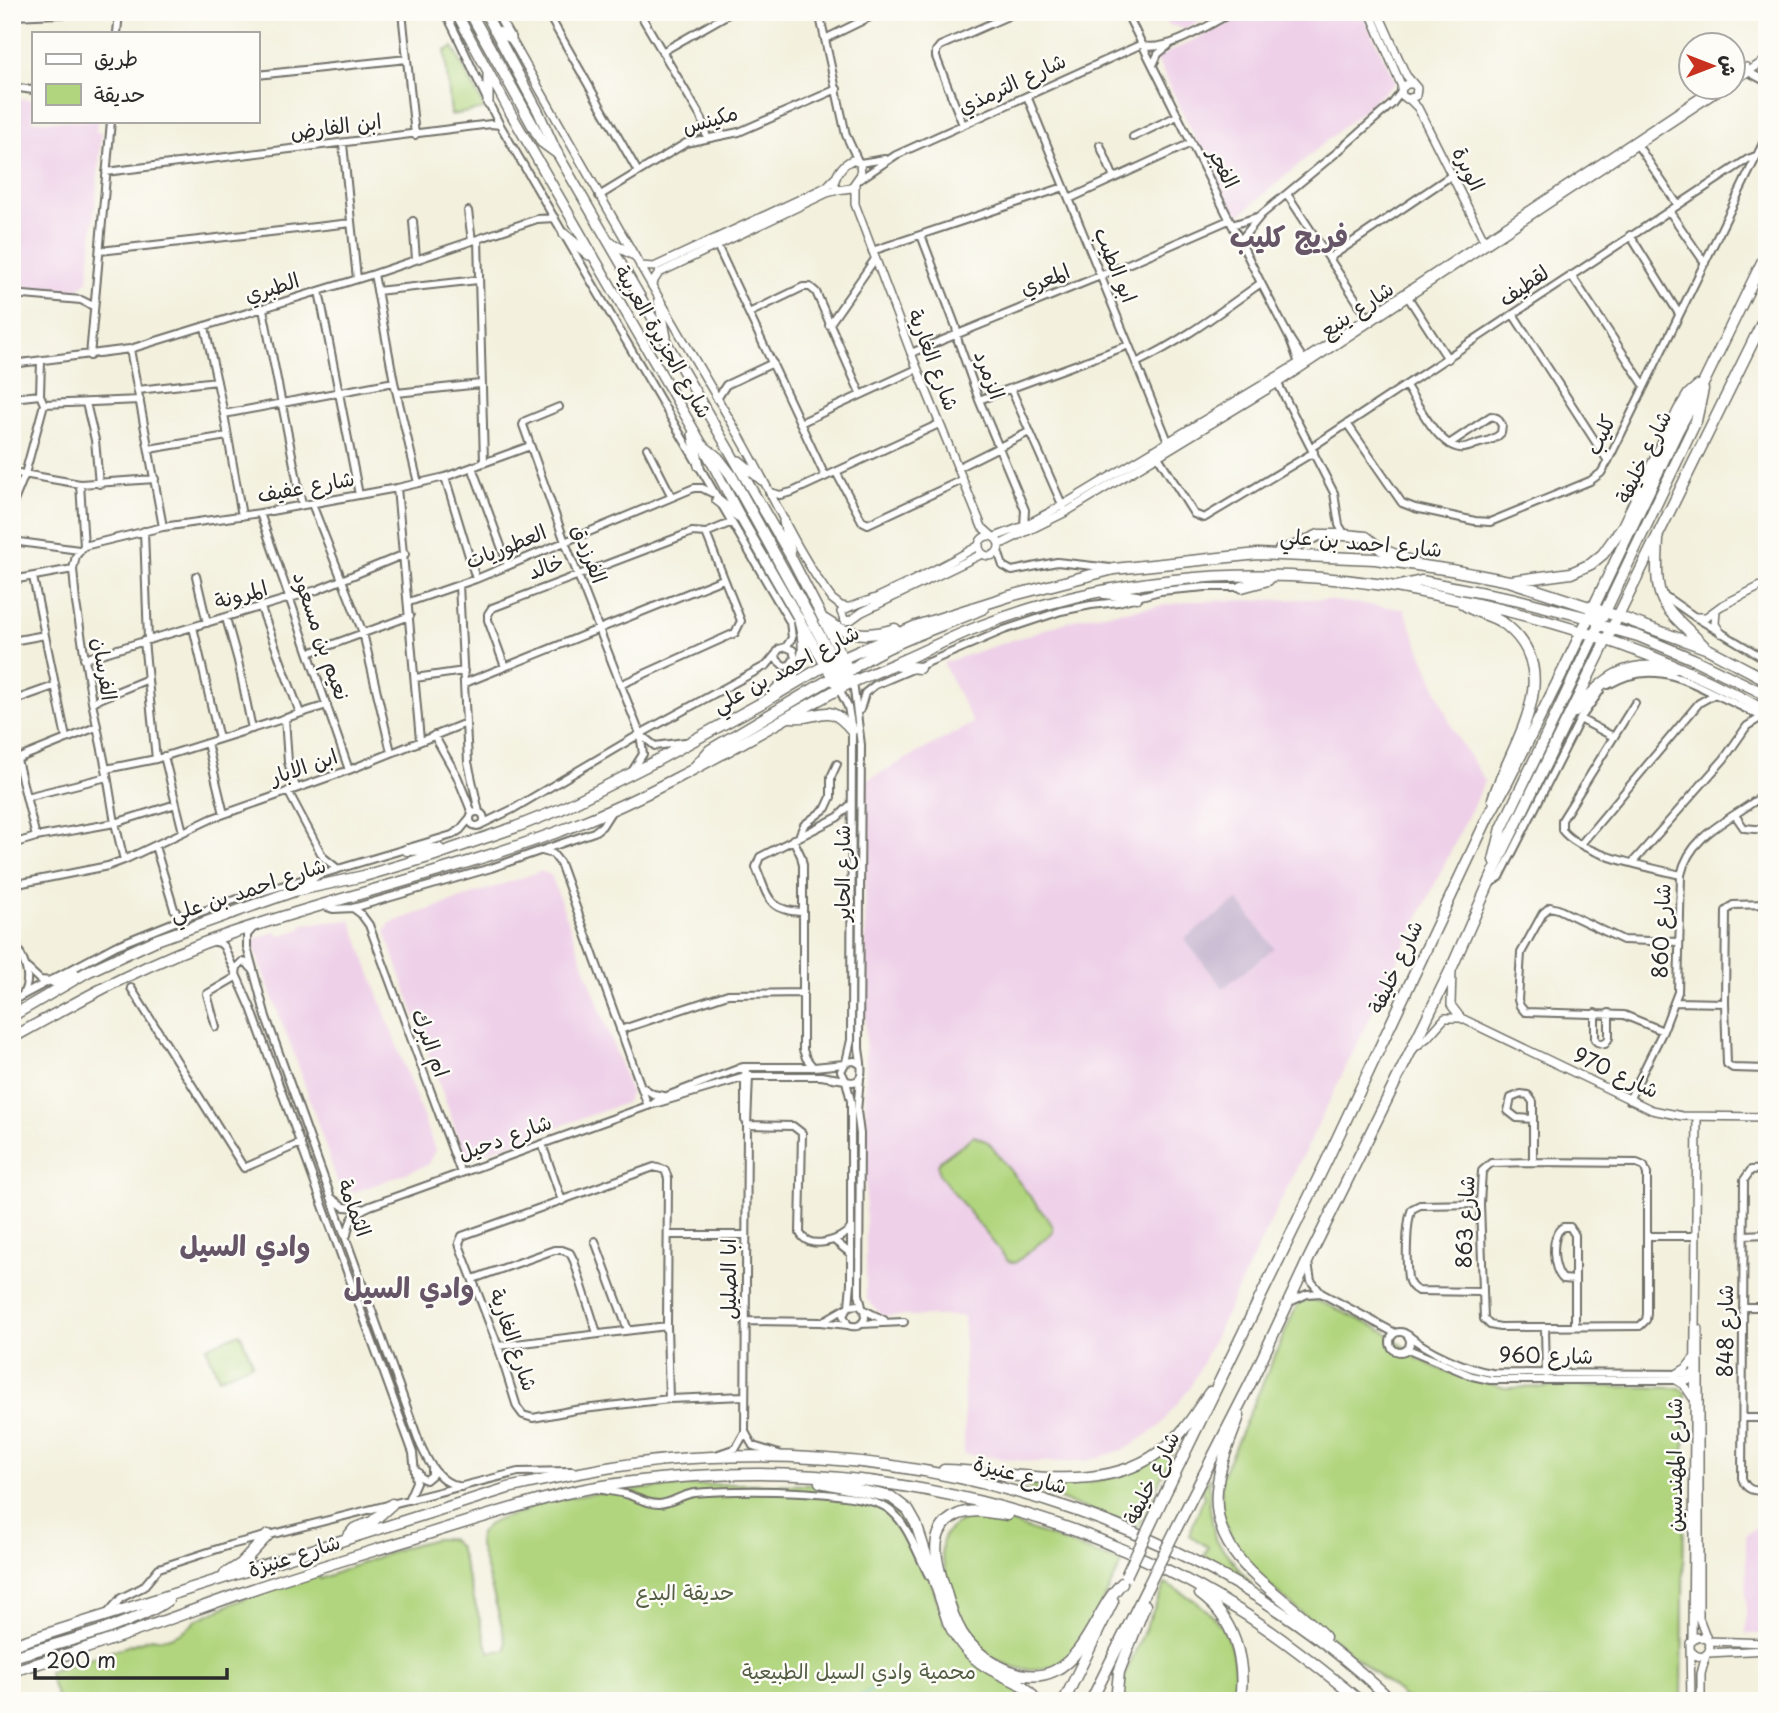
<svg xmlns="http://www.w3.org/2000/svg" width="1779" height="1713" viewBox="0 0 1779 1713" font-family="'Playpen Sans','Playpen Sans Arabic',sans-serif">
	<rect width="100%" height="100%" fill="#fdfcf7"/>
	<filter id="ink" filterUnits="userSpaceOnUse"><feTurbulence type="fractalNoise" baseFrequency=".0143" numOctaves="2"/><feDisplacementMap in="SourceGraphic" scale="14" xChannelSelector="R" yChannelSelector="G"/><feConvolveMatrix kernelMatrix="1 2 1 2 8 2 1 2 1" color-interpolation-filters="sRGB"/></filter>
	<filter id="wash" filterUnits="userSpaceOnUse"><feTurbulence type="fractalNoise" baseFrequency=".00686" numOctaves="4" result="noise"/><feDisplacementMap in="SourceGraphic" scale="28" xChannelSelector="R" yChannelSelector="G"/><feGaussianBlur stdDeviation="1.57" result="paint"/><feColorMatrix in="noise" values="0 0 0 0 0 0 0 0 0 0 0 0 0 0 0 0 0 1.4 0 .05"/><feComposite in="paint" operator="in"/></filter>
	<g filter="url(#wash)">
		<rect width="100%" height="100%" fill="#f3f0dd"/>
		<!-- built -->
		<path fill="#eed0e8" d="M1148,12H1218L1185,29L1170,25Z
			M1253,12H1361L1396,82L1235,219L1156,58Z
			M12,98L33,100V121H97L96,132L102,133L88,281L70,295L12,290Z
			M1317,599L1404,609L1453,730L1485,781L1190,1388L1159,1427L1128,1448L1087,1461L1035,1462L964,1454V1316H882L866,1298L865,781L973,723L943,663L1082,617L1193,601Z
			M541,871L551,875L631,1093L625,1103L470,1158L464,1153L385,932L390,923Z
			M351,920L435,1150L428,1165L355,1192L338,1184L298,1065L251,941L276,931L279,936L301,929L302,924Z
			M1762,1498H1767V1634H1746V1534L1760,1524Z"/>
		<!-- industrial -->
		<path fill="#ccbed4" d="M1238,900L1274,948L1223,988L1184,939Z"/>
		<!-- green -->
		<path fill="#b1d57e" stroke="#6e8054" stroke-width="2" d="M453,47L485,109L451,115L445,51Z
			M974,1136L988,1142L1053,1226V1232L1015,1263L1008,1261L939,1174L938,1165L941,1160Z
			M1310,1299L1326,1304L1386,1332L1418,1359L1439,1369L1505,1388L1590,1386L1679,1388L1685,1393L1682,1701H1409L1262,1580L1235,1549L1222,1515L1221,1478L1297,1305Z
			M240,1333L253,1363L219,1378L206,1347Z
			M1177,1443L1138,1528L1019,1484L1090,1482L1120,1476Z
			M1210,1477L1209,1502L1215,1539L1252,1585L1204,1556L1208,1547L1189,1535L1204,1497L1202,1491Z
			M728,1484L813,1485L884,1496L908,1513L942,1614L1010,1680L1035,1701H58L48,1672L152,1638C165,1642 188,1631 196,1620L238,1601L317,1573L320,1579L404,1547L435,1539H450L459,1547L489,1652L506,1650C508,1642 483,1558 478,1542C479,1520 509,1517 526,1511C544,1492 695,1485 728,1484Z
			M982,1516L997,1518L1122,1563C1108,1590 1084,1646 1060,1663C1050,1669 1040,1669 1029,1669C1017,1670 1008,1665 998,1660C966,1644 956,1610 947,1577C944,1564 939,1553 943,1540C949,1523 967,1518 982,1516Z
			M1165,1584C1219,1609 1242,1640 1233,1701H1120L1121,1683Z"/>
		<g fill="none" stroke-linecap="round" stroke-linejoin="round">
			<!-- stream -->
			<path stroke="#55c1cf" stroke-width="2" d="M852,1701L894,1678"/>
		</g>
	</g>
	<g filter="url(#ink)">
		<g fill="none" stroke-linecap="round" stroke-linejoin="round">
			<!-- minor casing -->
			<g stroke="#717069" stroke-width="10">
				<path id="minor" d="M402,12L415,135
					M445,12C465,50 480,88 500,125L790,622L792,638L786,647L779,649L776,654L777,660L784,666L790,665L795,658L793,650L786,647
					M547,12L638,172
					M639,12L702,119L707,138
					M819,12L846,135L858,161
					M1126,12L1261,283L1290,339L1305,362
					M12,16L105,12
					M117,33L119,12
					M825,39L880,12
					M1143,46C1169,52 1210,24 1233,12
					M662,52L732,12
					M1153,65L1158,54L1169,45
					M1745,70L1767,82
					M257,75L407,59
					M12,87L33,90
					M1027,96L1170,446
					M963,125L936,57V51L940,46L1017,12
					M1133,137L1177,116
					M1636,143L1678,205
					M343,144L357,279
					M1100,145L1114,178
					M860,163L885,159
					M106,172L491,124L500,125
					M860,179L896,155L1142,44
					M1287,194L1370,321
					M599,196L686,143L739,132L837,89
					M1069,199L1191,143
					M468,211L472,241
					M1669,211L1705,263
					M413,221L416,259
					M1232,225L1257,217
					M921,235L956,327L958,341L979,400L1025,510L1024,526
					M1630,235L1679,314
					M478,239L484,462
					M715,241L825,476
					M1240,241L1261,215L1336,153L1392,104L1401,92
					M100,251L351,223
					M872,251L1064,187
					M1329,258L1452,175
					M374,274L394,382L418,483
					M1571,275L1644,385
					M319,291L359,495
					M377,291L478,280
					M12,294L81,300L93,306
					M1406,294L1448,359
					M263,309L302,505
					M749,313L803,287H810L816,292L861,395
					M1513,314L1608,461
					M829,325L875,259
					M205,327L224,414L242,516
					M1290,339L1300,366
					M130,349L163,527
					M911,353L1100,276L1229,220
					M90,356L111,121
					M41,361L40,395L44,404L140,400
					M1136,363C1181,342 1220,312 1261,283
					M12,364L130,349L374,274L537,219L555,218
					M1277,382L1334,493L1339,525L1345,535
					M1406,386C1418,404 1438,446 1460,448C1466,449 1471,446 1477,444C1486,441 1495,440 1501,433L1502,425L1497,418L1491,416L1449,444
					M1011,389L1064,509
					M138,390L217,381
					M397,393L480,384
					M12,398L40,395
					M717,399L726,385L773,363
					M979,400L1129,345
					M86,403L95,440L99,484
					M559,407L525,421L523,425L565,542L640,734L643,754L631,773
					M224,414L394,382
					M800,423L917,369
					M1348,425L1402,503L1415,508L1475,521L1490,522L1590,481L1601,473L1608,461L1767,135
					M1312,447L1748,159L1756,156
					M647,448L672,497
					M149,449L227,436
					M1154,450L1194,514L1204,518L1314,452
					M472,467L508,565
					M957,468L1029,432
					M12,472L80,484L155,479
					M836,472L862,521L868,524L962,480
					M445,477L476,579
					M80,484L84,546L76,556L73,569L76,603L92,702L106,769L115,823L124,860
					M397,488L420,740
					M769,492L780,495L792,492L939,424
					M312,504L363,633L391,752
					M12,506L25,474L44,404
					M260,513L349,770
					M144,531L148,640
					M706,533L730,523
					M12,541L79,550
					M84,546L163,527L260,513L397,488L445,477L530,446
					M998,551L1003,566L1012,571L1057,562L1111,568
					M196,576L207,623
					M33,577L66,738
					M12,580L73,569
					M459,585L468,762L479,812
					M1662,594L1695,617L1767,660
					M409,602L476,579L694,488H702L712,493
					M261,608L300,713
					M226,618L238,661L252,729
					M193,627L219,739
					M12,641L45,635
					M144,641L156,759
					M309,653L410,616
					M84,659L317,590L405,554
					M505,667L488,620V614L492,608L692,532L706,533
					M415,678L464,671
					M853,682L861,745L859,1048C860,1061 869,1087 846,1081L841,1071L846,1062L855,1061L861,1065
					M465,683L723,579
					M620,685L735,633L741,621L706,533
					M1608,685C1649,661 1679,676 1717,695C1734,703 1751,711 1767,720
					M839,689L848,707L852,730L851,1040L846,1062
					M12,701L54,686
					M92,702L148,679
					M1635,703L1562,820V830C1582,856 1650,867 1681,875
					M860,710L865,693L875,685L1004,630L1061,611L1091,605L1118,602L1160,591L1206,587H1242
					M285,718L288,762L296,788
					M1580,719L1614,737
					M434,735L457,776L472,813
					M641,735L655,746L685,742
					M207,743L224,814
					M164,756L183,832
					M17,760L36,837
					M12,761L96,727
					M106,769L156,759L327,705
					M288,791L323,857L338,869
					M26,797L107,777
					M470 819a7 7 0 1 1 14 0a7 7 0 1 1-14 0Z
					M1735,815L1744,828L1767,830
					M480,825L513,809L640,734L767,665L776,654
					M800,834L804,825L826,808L831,797V777L837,764
					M793,839L801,856L803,865V1050L806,1058L813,1067
					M12,844L36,837L115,823L176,804
					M1581,844L1699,703L1715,694
					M155,846L174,909L182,919
					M542,851L553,854L560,863L648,1106
					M1633,862L1724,759L1747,726L1762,717
					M1489,884L1500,877L1580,719L1600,691
					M12,885L108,866L124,860L213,818L349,770L466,723
					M1767,904L1733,905L1726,911L1725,1003L1727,1064L1733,1068L1767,1069
					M324,906L333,909L353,908L491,868L594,832L602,826L611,812
					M353,908L361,914L369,925L461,1173
					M803,912C767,911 768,896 756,867L760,857L838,817L851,804
					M253,928L247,935V947L266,1017L420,1444C429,1464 438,1482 461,1487
					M12,937C21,956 34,974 23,994
					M211,941L220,943L224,947L251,1008L413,1453L416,1482L408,1500
					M28,969L40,980L51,981
					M236,975L237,967L242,962L247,963L251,968
					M131,988L244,1168L301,1143
					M12,1001L115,946L182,919L231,901L452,835L460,830L469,819
					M1675,1002L1725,1003
					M1595,1013V1039L1597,1042L1605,1044L1609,1038V1013
					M216,1027L207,994L236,977
					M620,1030L728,994L803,993
					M1663,1031L1624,1015L1525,1012L1520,1006L1518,1000L1521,953L1543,913L1550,907L1558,909L1623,940L1679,942
					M745,1075V1120
					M860,1079L857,1111L860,1134L859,1294L862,1307
					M846,1081L851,1101V1283L849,1306L843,1315L848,1325C856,1328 862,1326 865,1318L864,1310L859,1305L849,1306
					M642,1087L653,1094L664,1096
					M1521,1094L1528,1095L1533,1102V1119L1517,1118L1508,1111L1511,1098Z
					M1629,1100L1663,1031L1678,992L1681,875C1690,832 1736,818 1767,792
					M654,1104L749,1076H821L845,1080
					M1533,1119V1162
					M747,1125L793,1126L802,1133L800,1233C809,1251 841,1241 851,1228
					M542,1144L562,1201
					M1533,1162L1637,1163L1644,1166L1647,1174V1314L1646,1320L1640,1326L1500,1327L1490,1325L1484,1319L1480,1204L1482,1171L1491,1163Z
					M1767,1169L1751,1170L1744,1180L1742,1478C1746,1491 1754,1491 1767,1491
					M333,1199L344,1207L361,1208
					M1480,1204L1420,1205L1412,1209C1406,1222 1406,1263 1408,1278C1409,1284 1412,1288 1418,1291L1482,1292
					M347,1235C350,1218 354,1213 370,1206L653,1104L659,1099L743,1067H814L844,1064
					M668,1235H746
					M1744,1235L1767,1234
					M1647,1236H1696
					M595,1241L628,1330
					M835,1241L851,1254
					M1308,1263L1311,1281L1321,1293L1395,1333
					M473,1279L554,1250H562L570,1253L574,1261L597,1333
					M1575,1280L1563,1279C1552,1269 1550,1235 1563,1227H1570L1575,1235V1327
					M1290,1302L1307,1294L1321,1293
					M1743,1307H1767
					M864,1310L884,1320
					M825,1320L846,1308
					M746,1321L820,1322L848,1325
					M861,1324L904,1322
					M1545,1328L1546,1374
					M1390 1342a10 10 0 1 1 20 0a10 10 0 1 1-20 0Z
					M1408,1335C1427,1351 1466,1369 1492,1373L1698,1374
					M498,1346L667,1326
					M1408,1349L1472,1376L1490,1380H1693
					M669,1399L667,1326L668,1178L665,1170L654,1167L462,1236L459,1243L460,1247L498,1346L517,1407L523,1415L533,1418L575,1410L669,1399L745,1396
					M1743,1418H1767
					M745,1432L753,1446L779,1454
					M713,1456L736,1448L745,1432L747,1125L749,1076L746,1071L740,1068
					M418,1472L421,1478L426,1480L432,1475V1469
					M597,1489C607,1491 619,1492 629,1495C639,1499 648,1504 659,1504C673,1503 682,1494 695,1493C732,1489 865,1488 891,1511C909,1526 918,1556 929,1576
					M107,1614L121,1598L143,1587L159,1568L230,1545L518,1472L572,1471
					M1750,1701L1767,1699"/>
			</g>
			<!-- tertiary casing -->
			<g stroke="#717069" stroke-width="10">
				<path id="tertiary" d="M496,12C576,154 657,296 740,437C771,490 794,549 832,599L841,606L847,607
					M1370,12L1402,87
					M1378,12L1406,75L1417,88L1416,96L1407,99L1402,95L1401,89L1407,84H1413
					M1734,75L1746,67
					M1734,81L1767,59
					M1410,100L1418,108L1485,242
					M852,160L860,163L861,174L851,188L838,190L834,183C837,173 843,164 852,160Z
					M855,185V204L911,353L982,527L992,536
					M640,266L654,267L826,187L836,177
					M651,285L659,273L827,193L838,190
					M979 546a10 10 0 1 1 20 0a10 10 0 1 1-20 0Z
					M995,537L1024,526L1063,505L1299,363L1714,88
					M999,545L1066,512L1278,383L1723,88
					M978,546C945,565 911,582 876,598C865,602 850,605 841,612L845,621L851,620L862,612L982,554
					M1716,610L1715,624L1721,633
					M1695,617H1706L1721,606L1767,583
					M1452,969L1451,1005L1461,1018L1652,1110L1682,1116L1767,1117
					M1413,1049L1428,1037L1445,1018H1461
					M1675,1375L1686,1368L1693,1359
					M1676,1380L1684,1385L1692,1397
					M1692,1641L1697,1117
					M1708,1641L1767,1643
					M1692,1652C1699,1660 1708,1657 1710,1647L1699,1618V1329
					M1708,1653L1767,1650
					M1691,1701L1690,1643L1697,1637L1706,1639
					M1701,1701V1674L1706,1655"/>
			</g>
			<!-- secondary casing -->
			<g stroke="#717069" stroke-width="12">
				<path id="secondary" d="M456,12L510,112L703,446L742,520L839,689
					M485,12L538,111L557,153L792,559L846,664
					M494,30L511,38
					M488,71V103
					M564,234L589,255
					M609,242L632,254
					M659,300L666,337
					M693,434L699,466
					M739,461L762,480
					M717,500L738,516
					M784,521L790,550"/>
			</g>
			<!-- primary casing -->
			<g stroke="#717069" stroke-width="13">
				<path id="primary" d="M470,12L542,142L557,153
					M703,446L718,458L731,475L841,674L853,682
					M1658,540C1654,607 1661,602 1705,647
					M1280,550L1295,546L1319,535H1345L1366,537L1381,549L1413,562
					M1511,581L1571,573L1591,564L1603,554L1623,526L1679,410L1689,394L1698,386
					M1242,587L1268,580
					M1396,587L1421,581L1515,599L1593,619
					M1104,593L1137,597
					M1462,603C1475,614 1492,614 1506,625C1567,674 1511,744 1493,799
					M1602,618L1696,421L1703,389
					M825,620C847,636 869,637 895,629
					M1606,627L1638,636L1693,659L1767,695
					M893,665L919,668
					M841,682C856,652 951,624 984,608
					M775,691C803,663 810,660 799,619
					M1575,712C1603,678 1626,659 1673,669
					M792,717C823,720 826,699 852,730
					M694,768L710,750L832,678L843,668
					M407,850L439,849
					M1494,860L1502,828L1598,627L1597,616L1592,608
					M296,889L315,875
					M53,981L75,975
					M12,1016L89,971L156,940L294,891L364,876L432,856L516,827L561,809L654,762L767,700L819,669L916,626L1010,596L1114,569L1258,554L1375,559L1451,570L1509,581L1617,616L1708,649L1767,680
					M12,1038C85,997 153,959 232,933C345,895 462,869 573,826C667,789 752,736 840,688C857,679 875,673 892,665C921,653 949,638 978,627C1104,578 1242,565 1376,584C1407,588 1437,595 1468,602C1572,624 1674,658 1767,712
					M1239,1416C1232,1437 1221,1459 1218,1482C1205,1560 1281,1590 1325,1637
					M944,1470C1016,1471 1105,1499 1167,1446C1185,1432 1197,1410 1210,1392
					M820,1482L891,1497L908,1510L916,1524L948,1622C958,1643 971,1659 992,1670C1009,1680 1026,1682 1036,1701
					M1162,1500L1328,1158L1488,817L1508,781L1565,667L1678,430L1704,382L1767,252
					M1007,1515C992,1513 974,1508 959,1514C926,1529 936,1562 945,1589C949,1604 954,1620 962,1633C979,1660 1023,1686 1054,1671C1088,1654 1097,1608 1122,1583
					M1177,1527L1251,1382L1309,1258L1452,967L1504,849L1566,722L1767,313
					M346,1539L354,1529L372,1522L392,1504
					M225,1574L241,1564L268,1535
					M1200,1594C1234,1618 1246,1660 1240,1701
					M12,1645L508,1488C575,1473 642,1459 712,1457C959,1447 1211,1529 1392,1701
					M12,1657C56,1644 132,1626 168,1600
					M12,1671C93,1648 171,1618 250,1590C305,1571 360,1555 415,1538C466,1522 516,1506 567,1493C609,1483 653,1479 695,1476C885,1463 1084,1512 1245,1614C1285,1640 1323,1670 1360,1701
					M1064,1701L1113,1601
					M1091,1701L1148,1586
					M1116,1701L1119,1672L1145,1605"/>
			</g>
			<!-- minor -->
			<use href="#minor" stroke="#fff" stroke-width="6"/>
			<!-- tertiary -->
			<use href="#tertiary" stroke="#fff" stroke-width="7"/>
			<!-- secondary -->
			<use href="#secondary" stroke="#fff" stroke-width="9"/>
			<!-- primary -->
			<use href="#primary" stroke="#fff" stroke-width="10"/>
			<!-- primary-bridge casing -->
			<g stroke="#717069" stroke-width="13" stroke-linecap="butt">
				<path id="primary-bridge" d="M1126,1576L1162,1500
					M1148,1586L1177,1527"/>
			</g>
			<!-- primary-bridge -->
			<use href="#primary-bridge" stroke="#fff" stroke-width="10"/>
		</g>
	</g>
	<g text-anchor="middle" stroke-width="5" stroke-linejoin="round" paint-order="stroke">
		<!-- street labels -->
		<g font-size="21" fill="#2b2b2b" stroke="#fdfcf7">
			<text transform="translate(1012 84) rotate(-25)" y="7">شارع الترمذي</text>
			<text transform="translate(710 120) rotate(-16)" y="7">مكينس</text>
			<text transform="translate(336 127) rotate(-7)" y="7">ابن الفارض</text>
			<text transform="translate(1223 168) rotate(63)" y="7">الفجر</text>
			<text transform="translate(1468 169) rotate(64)" y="7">الوبرة</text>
			<text transform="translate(1115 265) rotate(68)" y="7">ابو الطيب</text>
			<text transform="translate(1045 280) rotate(-22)" y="7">المعري</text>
			<text transform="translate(1524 286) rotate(-34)" y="7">لقطيف</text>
			<text transform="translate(272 288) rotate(-17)" y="7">الطبري</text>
			<text transform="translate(1357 310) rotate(-34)" y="7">شارع ينبع</text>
			<text transform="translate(663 342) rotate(60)" y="7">شارع الجزيرة العربية</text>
			<text transform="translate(933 360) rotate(69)" y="7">شارع الغارية</text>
			<text transform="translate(989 375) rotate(70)" y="7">الزمرد</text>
			<text transform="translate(1601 435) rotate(-64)" y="7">كليب</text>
			<text transform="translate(1644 457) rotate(-64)" y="7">شارع خليفة</text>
			<text transform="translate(306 487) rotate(-10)" y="7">شارع عفيف</text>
			<text transform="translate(1361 543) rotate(5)" y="7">شارع احمد بن علي</text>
			<text transform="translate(506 547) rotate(-22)" y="7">العطوريات</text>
			<text transform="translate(589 554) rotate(69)" y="7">الفرزدق</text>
			<text transform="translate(546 567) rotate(-20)" y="7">خالد</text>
			<text transform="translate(241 595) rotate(-16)" y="7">المرونة</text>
			<text transform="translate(321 636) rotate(71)" y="7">نعيم بن مسعود</text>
			<text transform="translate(104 669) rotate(81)" y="7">الفرسان</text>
			<text transform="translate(786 669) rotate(-28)" y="7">شارع احمد بن علي</text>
			<text transform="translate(304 767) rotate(-19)" y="7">ابن الابار</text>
			<text transform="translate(843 873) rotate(-90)" y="7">شارع الحاير</text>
			<text transform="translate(248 890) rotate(-18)" y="7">شارع احمد بن علي</text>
			<text transform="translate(1662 931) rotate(-88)" y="7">شارع 860</text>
			<text transform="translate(1396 967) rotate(-65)" y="7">شارع خليفة</text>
			<text transform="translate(430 1043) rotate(70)" y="7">ام البرك</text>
			<text transform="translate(1616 1073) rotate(25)" y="7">شارع 970</text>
			<text transform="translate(505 1138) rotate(-20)" y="7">شارع دحيل</text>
			<text transform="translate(354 1208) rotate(70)" y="7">الثمامة</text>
			<text transform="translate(1466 1222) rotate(-88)" y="7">شارع 863</text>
			<text transform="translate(729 1279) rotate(-90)" y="7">ابا الصليل</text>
			<text transform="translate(1726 1331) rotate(-90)" y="7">شارع 848</text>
			<text transform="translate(513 1340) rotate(71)" y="7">شارع الغارية</text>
			<text transform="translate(1546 1356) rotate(1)" y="7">شارع 960</text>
			<text transform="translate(1675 1465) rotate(-90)" y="7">شارع المهندسين</text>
			<text transform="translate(1020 1475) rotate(15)" y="7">شارع عنيزة</text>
			<text transform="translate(1152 1478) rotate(-64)" y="7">شارع خليفة</text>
			<text transform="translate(294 1556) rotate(-18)" y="7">شارع عنيزة</text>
		</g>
		<!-- park labels -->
		<g font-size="21" fill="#535e44" stroke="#fdfcf7">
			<text x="685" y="1600">حديقة البدع</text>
			<text x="859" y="1679">محمية وادي السيل الطبيعية</text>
		</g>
		<!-- district labels -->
		<g font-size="28" font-weight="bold" fill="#665667" stroke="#fdfcf7">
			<text x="1289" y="247">فريج كليب</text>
			<text x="245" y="1256">وادي السيل</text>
			<text x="409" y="1298">وادي السيل</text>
		</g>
	</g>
	<!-- margin -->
	<rect width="1779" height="1713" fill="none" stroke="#fdfcf7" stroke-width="42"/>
	<!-- legend -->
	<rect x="32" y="32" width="228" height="91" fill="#fdfcf7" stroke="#a9a8a5" stroke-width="2"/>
	<rect x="46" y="54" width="35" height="10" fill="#ffffff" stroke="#a9a8a5" stroke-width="2"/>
	<text x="94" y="66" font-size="21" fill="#2b2b2b">طريق</text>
	<rect x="46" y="84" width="35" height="21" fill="#b1d57e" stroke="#a9a8a5" stroke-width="2"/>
	<text x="94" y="102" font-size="21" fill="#2b2b2b">حديقة</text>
	<!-- north arrow -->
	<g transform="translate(1712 66) rotate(90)"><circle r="33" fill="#fdfcf7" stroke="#a9a8a5" stroke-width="2"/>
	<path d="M0-5L12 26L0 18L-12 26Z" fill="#c8321e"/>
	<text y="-10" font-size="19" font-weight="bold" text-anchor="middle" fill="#2b2b2b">ش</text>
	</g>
	<!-- scale -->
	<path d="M35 1668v10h192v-10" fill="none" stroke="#2b2b2b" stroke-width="3.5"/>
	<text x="46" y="1668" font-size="21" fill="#2b2b2b" stroke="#fdfcf7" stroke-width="5" paint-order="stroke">200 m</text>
</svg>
